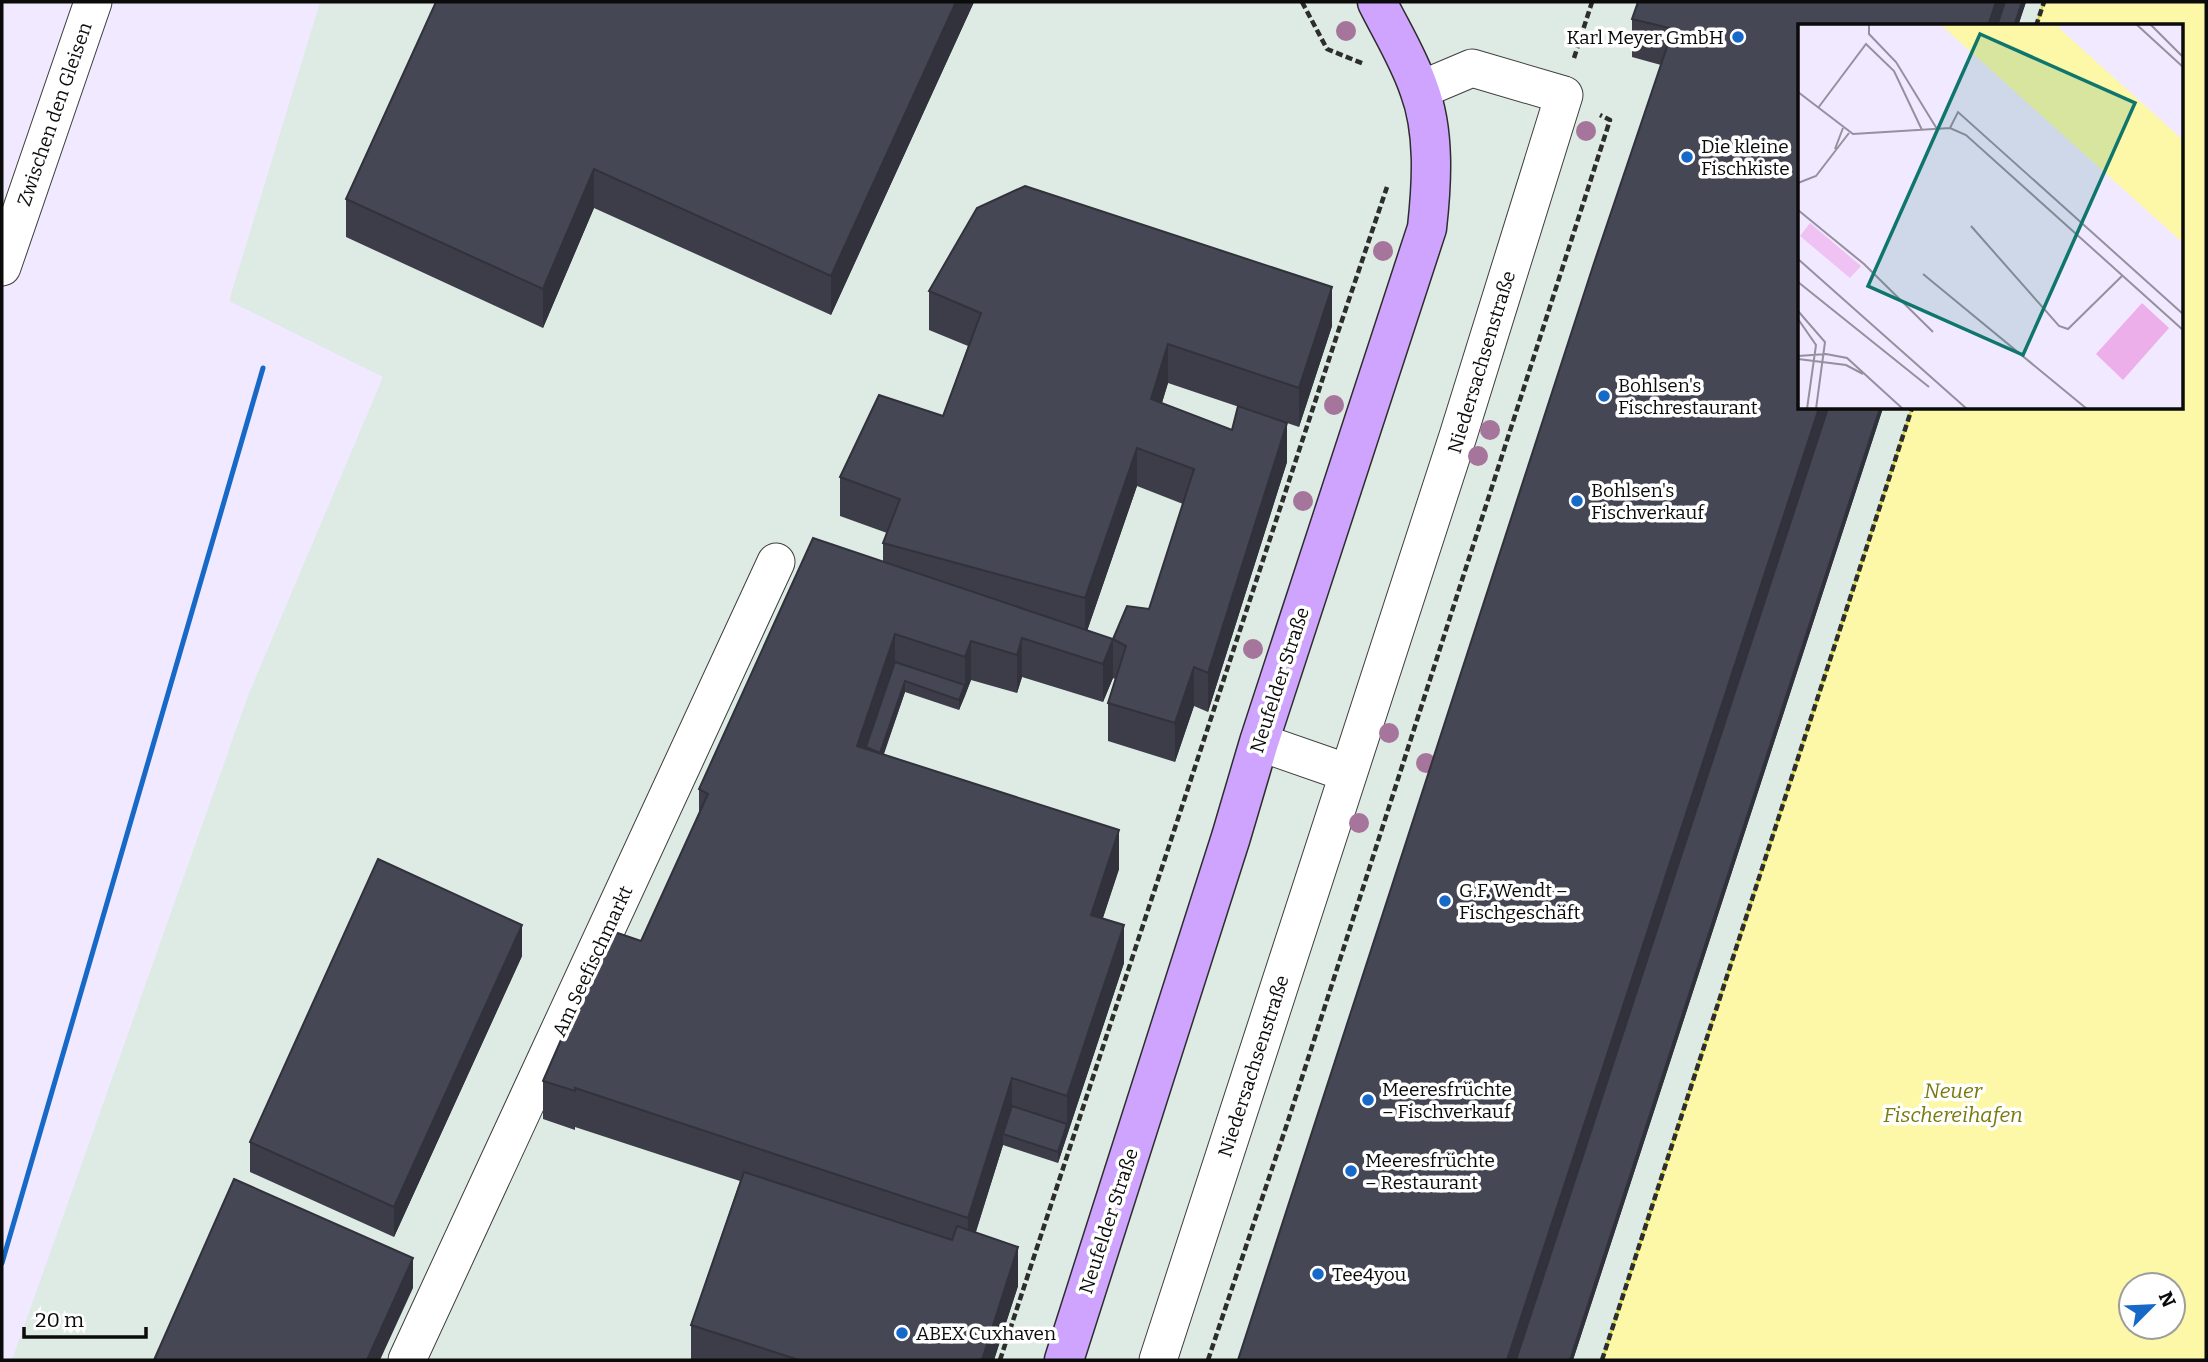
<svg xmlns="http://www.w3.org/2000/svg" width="2208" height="1362" viewBox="0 0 2208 1362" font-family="Bitter,serif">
	<rect width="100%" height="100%" fill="#f1e9ff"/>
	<!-- industrial -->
	<path fill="#deebe4" d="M320,2H2044L2036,26H1800V408H1912L1602,1360H12L249,693L383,377L229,301Z"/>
	<!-- water -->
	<path fill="#fcf8a8" stroke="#dad628" stroke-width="2" fill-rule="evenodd" d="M2044,2H2206V1360H1602L1912,408H2182V26H2036ZM2131,1285H2173V1327H2131Z"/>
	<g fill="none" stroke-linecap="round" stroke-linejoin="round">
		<!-- street casing -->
		<g stroke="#3e3e3e" stroke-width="39">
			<path id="street" d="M2,267L93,2
				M1259,742L1348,773
				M407,1360L776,562
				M1158,1360L1458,436L1564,95L1472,68L1420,90"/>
		</g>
		<!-- secondary casing -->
		<g stroke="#2d2d2d" stroke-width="41">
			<path id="secondary" d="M1064,1360L1231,837L1259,742L1427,228C1432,183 1435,131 1419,89C1409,59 1391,30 1377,2"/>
		</g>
		<!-- path -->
		<path stroke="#2d2d2d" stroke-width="4.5" stroke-dasharray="7 3.5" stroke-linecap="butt" d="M1302,2L1327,49L1364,64
			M2036,26L2044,2
			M1574,58L1592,2
			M1000,1360L1337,335L1387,187
			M1208,1360L1288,1121L1610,120L1600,115
			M1602,1360L1912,408"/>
		<!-- street -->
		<use href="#street" stroke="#fff" stroke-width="37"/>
		<!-- secondary -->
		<use href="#secondary" stroke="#cfa4ff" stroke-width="38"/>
		<!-- rail -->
		<path stroke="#1769c7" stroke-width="5" d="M2,1263L263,368"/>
	</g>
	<!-- trees -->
	<g fill="#a6759b">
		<circle cx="1346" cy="31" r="10"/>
		<circle cx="1586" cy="131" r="10"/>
		<circle cx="1383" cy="251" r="10"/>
		<circle cx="1334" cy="405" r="10"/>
		<circle cx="1490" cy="430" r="10"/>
		<circle cx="1478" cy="456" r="10"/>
		<circle cx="1303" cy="501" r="10"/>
		<circle cx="1253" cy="649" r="10"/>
		<circle cx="1389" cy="733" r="10"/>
		<circle cx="1426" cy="763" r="10"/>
		<circle cx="1359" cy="823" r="10"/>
	</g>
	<!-- wall -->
	<path fill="#3c3d48" d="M974,2L831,315L594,208L543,328L346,237V199Z
		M1638,2H2026L2018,26H1800L1883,408L1573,1360H1238L1661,65L1632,57V19Z
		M929,291L1332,326L1299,427L1168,383L1162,403L1287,462L1208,712L1194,706L1175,762L1108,741V703L1115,679L1113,678V639L1149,609L1183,504L1137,486L1087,631L1113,678L1103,702L1022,677L1017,693L971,680L959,710L905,692L884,754L1119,869L1103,918L1124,963L1058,1163L1003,1145L976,1232L1018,1286L994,1360H691V1325L740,1181L575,1127V1130L543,1119V1081L641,941L699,814V789L883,561V543L887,533L840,516V477L943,416L968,346L929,330Z
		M522,956L394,1237L250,1172V1142Z"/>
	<!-- shaded-wall -->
	<path fill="#31323b" d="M956,2H974L831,315V276Z
		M1996,2H2009L2001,26H1988Z
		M2022,2H2026L2018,26H2014Z
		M594,169V208L543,328V289Z
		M1332,287V326L1299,427V388Z
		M1168,344V383L1151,438V399Z
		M1819,408H1831L1519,1360H1507Z
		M1880,408H1883L1573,1360H1570Z
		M1287,423V462L1208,712V673Z
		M1137,448V486L1085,637V598Z
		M895,634V673L866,747V758L857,746Z
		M1022,638V677L1017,693V655Z
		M1113,639V678L1103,702V664Z
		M971,641V680L965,696V657Z
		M1194,667V706L1175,762V723Z
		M905,681V692L880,764V753Z
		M965,685V696L959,710V700Z
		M1119,830V869L1091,953V915Z
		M522,925V956L394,1237V1207Z
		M1124,925V963L1058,1163V1152L1067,1124V1096Z
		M1012,1078V1116L1003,1134V1145L968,1256V1218Z
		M1018,1247V1286L994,1360H982Z
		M413,1258V1288L380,1360H367Z"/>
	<!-- building -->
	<path fill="#464754" stroke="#31323b" stroke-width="2" d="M436,2H956L831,276L594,169L543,289L346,199Z
		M1638,2H1996L1988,26H1800V408H1819L1507,1360H1238L1594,263L1673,29L1632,19Z
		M2005,2H2022L2014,26H1997Z
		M1025,186L1332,287L1299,388L1168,344L1151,399L1232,430L1238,406L1287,423L1208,673L1194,667L1175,723L1108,703L1126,646L1113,639L1127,606L1149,609L1194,469L1137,448L1085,598L883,543L900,499L840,477L879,395L943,416L981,313L929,291L977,208Z
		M1828,408H1880L1570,1360H1516Z
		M813,538L1113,639L1103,664L1022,638L1017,655L971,641L965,657L895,634L857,746L1119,830L1091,915L1124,925L1067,1096L1012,1078L968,1218L575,1088V1091L543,1081L609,930L641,941L708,794L699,789Z
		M895,662L965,685L959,700L905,681L880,753L866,747Z
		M378,859L522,925L394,1207L250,1142Z
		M1012,1106L1067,1124L1058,1152L1003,1134Z
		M744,1172L952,1240L957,1226L1018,1247L982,1360H799L691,1325Z
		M234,1179L413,1258L367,1360H154Z"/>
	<!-- markers -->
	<g fill="#1769c7" stroke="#fff" stroke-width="2.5">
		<circle cx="1738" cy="37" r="7"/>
		<circle cx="1687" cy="157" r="7"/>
		<circle cx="1604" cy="396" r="7"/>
		<circle cx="1577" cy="501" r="7"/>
		<circle cx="1445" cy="901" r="7"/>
		<circle cx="1368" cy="1100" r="7"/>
		<circle cx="1351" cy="1171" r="7"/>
		<circle cx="1318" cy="1274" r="7"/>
		<circle cx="902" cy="1333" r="7"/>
	</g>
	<g text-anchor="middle" stroke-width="7" stroke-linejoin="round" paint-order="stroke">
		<!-- poi labels -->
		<g font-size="19" fill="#0b0b0b" stroke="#fff" text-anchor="start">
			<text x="1724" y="44" text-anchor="end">Karl Meyer GmbH</text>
			<text x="1701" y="153">Die kleine<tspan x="1701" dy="22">Fischkiste</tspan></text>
			<text x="1618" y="392">Bohlsen's<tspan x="1618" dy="22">Fischrestaurant</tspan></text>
			<text x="1591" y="497">Bohlsen's<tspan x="1591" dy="22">Fischverkauf</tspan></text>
			<text x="1459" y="897">G.F. Wendt –<tspan x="1459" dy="22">Fischgeschäft</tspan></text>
			<text x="1382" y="1096">Meeresfrüchte<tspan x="1382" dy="22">– Fischverkauf</tspan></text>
			<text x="1365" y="1167">Meeresfrüchte<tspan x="1365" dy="22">– Restaurant</tspan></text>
			<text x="1332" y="1281">Tee4you</text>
			<text x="916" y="1340">ABEX Cuxhaven</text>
		</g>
		<!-- street labels -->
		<g font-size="19" fill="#0b0b0b" stroke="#fff">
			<text transform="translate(54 114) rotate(-71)" y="7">Zwischen den Gleisen</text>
			<text transform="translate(1481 362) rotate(-73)" y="7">Niedersachsenstraße</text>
			<text transform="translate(1279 680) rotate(-72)" y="7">Neufelder Straße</text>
			<text transform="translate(592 961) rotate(-65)" y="7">Am Seefischmarkt</text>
			<text transform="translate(1253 1066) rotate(-72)" y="7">Niedersachsenstraße</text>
			<text transform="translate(1108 1221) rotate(-72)" y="7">Neufelder Straße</text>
		</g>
		<!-- water labels -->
		<g font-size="21" font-style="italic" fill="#787a0c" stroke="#fff">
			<text x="1953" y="1098">Neuer<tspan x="1953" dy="24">Fischereihafen</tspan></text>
		</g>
	</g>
	<!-- overview -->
	<g transform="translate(1798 24)">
		<rect width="385" height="385" fill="#f1e9ff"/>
		<path d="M344,279L371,304L325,356L298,330Z" fill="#edafe9"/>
		<path d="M12,199L63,242L52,254L2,212Z" fill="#efc2f3"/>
		<path d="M142,0H261L385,116V219Z" fill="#fcf8a8"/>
		<path d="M261,0L385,111V116L261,4Z" fill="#f1e9ff"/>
		<path fill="none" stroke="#95909d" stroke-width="2" d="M71,0V10L98,38L139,105M338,0L385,43M352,0L385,33M0,68L55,110L152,104L168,111L385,306M20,84L68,20L96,47L124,106M152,104L160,88L385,290M37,125L45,104M0,159L18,152L51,109M0,186L66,240L135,308M173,202L261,302L270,305L325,251M0,235L169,385M125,250L289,385M0,258L131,363M0,287L27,318L18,385M0,295L18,321L9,385M0,332L28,330L49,334L105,385M0,335L48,341L65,350"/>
		<path fill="#0f766e" fill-opacity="0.15" stroke="#0f766e" stroke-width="3.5" d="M182,10L337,79L225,331L70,262Z"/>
		<rect width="385" height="385" fill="none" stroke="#0b0b0b" stroke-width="3.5"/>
	</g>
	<!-- border -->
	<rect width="2208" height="1362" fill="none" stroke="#0b0b0b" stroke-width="7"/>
	<!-- north arrow -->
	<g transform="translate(2152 1306) rotate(66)"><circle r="33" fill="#ffffff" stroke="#9d9d9d" stroke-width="2"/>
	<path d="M0-5L12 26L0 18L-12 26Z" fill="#1769c7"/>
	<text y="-10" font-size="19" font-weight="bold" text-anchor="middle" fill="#0b0b0b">N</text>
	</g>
	<!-- scale -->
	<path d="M24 1327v10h122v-10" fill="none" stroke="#0b0b0b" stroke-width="3.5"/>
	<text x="35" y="1327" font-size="21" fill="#0b0b0b" stroke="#ffffff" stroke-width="5" paint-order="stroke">20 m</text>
</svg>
